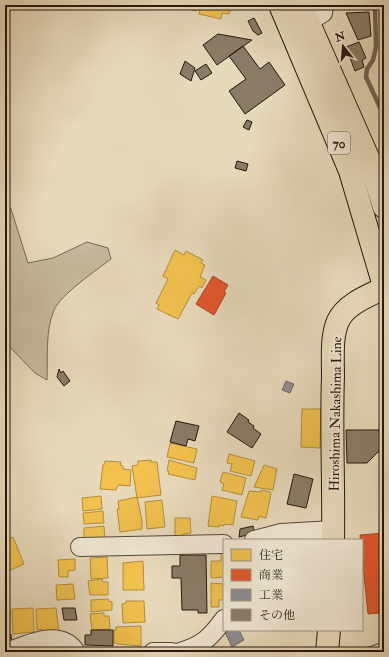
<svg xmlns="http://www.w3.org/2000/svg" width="389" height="657" viewBox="0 0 389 657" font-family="'IM FELL Double Pica','Noto Serif JP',serif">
	<rect width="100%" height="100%" fill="#e7dabb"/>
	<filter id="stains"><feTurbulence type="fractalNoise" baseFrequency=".005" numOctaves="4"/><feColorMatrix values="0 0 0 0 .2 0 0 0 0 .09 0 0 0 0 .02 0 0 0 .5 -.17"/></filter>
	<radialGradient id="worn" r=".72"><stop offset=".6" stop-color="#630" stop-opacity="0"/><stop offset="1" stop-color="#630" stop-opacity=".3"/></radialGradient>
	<!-- green -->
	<path fill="#c6b99d" stroke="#756855" d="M5,201L11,209L28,263L53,258L87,242L108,248L111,259C98,269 60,295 54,310C45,331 48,358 47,380L35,373L5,342Z"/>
	<!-- homes -->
	<path fill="#f2c14e" stroke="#b48e3a" d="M187,5H197L196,11L186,8Z
		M201,5H224L231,7L229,14L222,13L221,19L199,14Z
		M175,250L184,255L186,251L203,260L201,263L205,265L200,277L206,280L202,288L199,286L194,294L192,293L178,319L157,309L159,305L156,303L168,279L163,276Z
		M302,409H321L320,448L301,447Z
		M170,443L197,449L194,463L167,457Z
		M229,454L255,461L251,476L230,471L232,464L227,463Z
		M151,460V462H157L161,495L137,498L132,466L138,465V461Z
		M169,460L197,468L195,480L168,474L169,471H167Z
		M105,461L121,462L120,465L123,466V469L131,470L130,486L118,485L116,490L100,489L103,465H104Z
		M264,465L277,469L273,490L254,487Z
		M223,472L246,478L242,495L222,490L224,484L220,482Z
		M261,490L270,492L271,494L266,518L259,516L258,520L241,517L249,491L261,492Z
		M101,496L102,509L83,511L82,498Z
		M212,496L237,501L233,525L224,524V526L219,525V527L208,526Z
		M137,497L142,520V529L120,532L117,509H119L118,501Z
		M162,500L165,527L147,529L145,502Z
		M103,511L104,523L84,524L83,513Z
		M175,518H190L191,533L183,534V536L175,537Z
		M104,526L105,540L84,539V528Z
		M13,537L24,564L6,572L7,574L5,575V540Z
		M221,553H224V577L211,578V561H221Z
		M107,557L108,578L91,579L90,558Z
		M75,559V570L68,571V577H59L58,560Z
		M143,561L144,590H123V563Z
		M102,579L103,582H108V595H90L88,581Z
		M211,583L224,584V600H219V607H211Z
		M73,584L75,599L57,600L56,585Z
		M108,599L109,601L112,602V610L91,612V600Z
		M126,601H144L145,622L123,623L122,604L126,603Z
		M33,608L34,632L13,634L12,609Z
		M56,608L59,632L43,633L42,629L37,630L36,609Z
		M5,610H10V633H5Z
		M104,613V616H109L110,629L92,630L90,614Z
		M141,626V646L117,644V643H114V630H116V627Z
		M55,648L56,652H38Z"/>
	<!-- shops -->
	<path fill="#e4572e" stroke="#aa4424" d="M213,276L228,285L224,292L226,293L214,315L196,304Z
		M384,533V617L380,618L379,613L368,614L360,535Z"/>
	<!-- industry -->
	<path fill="#8d8d92" stroke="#6e6a6a" d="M286,381L294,384L290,393L282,390Z
		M223,628L224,630H239L244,640L232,647Z"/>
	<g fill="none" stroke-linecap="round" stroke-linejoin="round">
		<!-- stream -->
		<path stroke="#716452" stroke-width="4.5" d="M375,5L376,47L373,60L367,69L366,77L384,116"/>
	</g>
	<!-- building -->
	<path fill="#897c67" stroke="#24170d" d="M369,12L371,36L358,40L346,13Z
		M254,18L262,33L258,35L253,31L248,21Z
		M218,34L252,40L217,65L203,45Z
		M359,42L366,58L362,60L364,67L355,71L346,47Z
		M243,46L260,69L269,62L285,85L245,114L229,91L246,79L229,56Z
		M185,61L195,68L191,81L180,74Z
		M206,64L212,73L201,80L195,71Z
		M247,120L252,122L249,130L243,127Z
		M237,161L248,164L246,171L235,168Z
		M59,369L61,373L63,371L70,381L64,386L57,377Z
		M239,413L249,420L248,422L254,426L253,428L261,434L252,448L227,432Z
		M176,421L199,426L195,441L188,439L186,446L170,442Z
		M346,430H380V450L367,463H347Z
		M294,474L313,479L306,508L287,504Z
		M253,526L255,533L239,537L240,529Z
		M180,555H206L207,613H198V610H182L181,578H172V566H180Z
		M62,608H75L77,620H64Z
		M91,630H113V646L85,645V635H91Z
		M11,634L12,644H5V635Z"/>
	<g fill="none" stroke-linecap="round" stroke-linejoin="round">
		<!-- lane casing -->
		<g stroke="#554838" stroke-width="11">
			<path id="lane" d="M370,652L384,647"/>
		</g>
		<!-- street casing -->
		<g stroke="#554838" stroke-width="20">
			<path id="street" d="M308,22L323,13L324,5
				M254,540L281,533L333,530
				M80,547L224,544
				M7,652C24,646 49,633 67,643C71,645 74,649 76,652
				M153,652H172
				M180,652C203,645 210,638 224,619"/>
		</g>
		<!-- primary casing -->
		<g stroke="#24170d" stroke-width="24">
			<path id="primary" d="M280,5L350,171L384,286
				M301,5L370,162L384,207
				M333,540C334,485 331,430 333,376C333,359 331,337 338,321C346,304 368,296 384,288
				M327,652L329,630"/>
		</g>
		<!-- lane -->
		<use href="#lane" stroke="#efe7d3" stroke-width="9"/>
		<!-- street -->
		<use href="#street" stroke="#efe7d3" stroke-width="18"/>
		<!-- primary -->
		<use href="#primary" stroke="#e7dabb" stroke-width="22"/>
	</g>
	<g text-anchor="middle" stroke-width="4" stroke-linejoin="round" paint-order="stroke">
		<!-- shield labels -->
		<rect fill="#efe7d3" stroke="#615548" stroke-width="1" x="328" y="132" width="22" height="22" rx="3"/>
		<g font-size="13" font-weight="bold" fill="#24170d">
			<text x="339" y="148">70</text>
		</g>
		<!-- street labels -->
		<g font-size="14" fill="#24170d" stroke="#efe7d3">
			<text transform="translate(335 414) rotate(-89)" y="5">Hiroshima Nakashima Line</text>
		</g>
	</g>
	<!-- margin -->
	<rect width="389" height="657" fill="none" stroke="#e7dabb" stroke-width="20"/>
	<rect x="6" y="6" width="377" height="645" fill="none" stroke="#24170d" stroke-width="2"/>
	<rect x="10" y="10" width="369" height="637" fill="none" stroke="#24170d"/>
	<!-- legend -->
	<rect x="223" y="539" width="140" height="92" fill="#efe7d3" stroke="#9e9484"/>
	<rect x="231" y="549" width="20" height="12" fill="#f2c14e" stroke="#9e9484"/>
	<text x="259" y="559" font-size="12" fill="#24170d">住宅</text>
	<rect x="231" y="569" width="20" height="12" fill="#e4572e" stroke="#9e9484"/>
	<text x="259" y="579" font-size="12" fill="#24170d">商業</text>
	<rect x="231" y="589" width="20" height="12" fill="#8d8d92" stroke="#9e9484"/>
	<text x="259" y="599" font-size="12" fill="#24170d">工業</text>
	<rect x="231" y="609" width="20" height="12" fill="#897c67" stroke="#9e9484"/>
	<text x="259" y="619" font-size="12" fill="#24170d">その他</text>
	<!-- north arrow -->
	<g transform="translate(343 46) rotate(343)" stroke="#efe7d3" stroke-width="3" paint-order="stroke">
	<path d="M0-3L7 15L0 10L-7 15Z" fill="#24170d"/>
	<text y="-6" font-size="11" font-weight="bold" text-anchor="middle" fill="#24170d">N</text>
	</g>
	<rect width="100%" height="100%" filter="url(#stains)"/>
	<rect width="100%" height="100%" fill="url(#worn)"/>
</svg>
